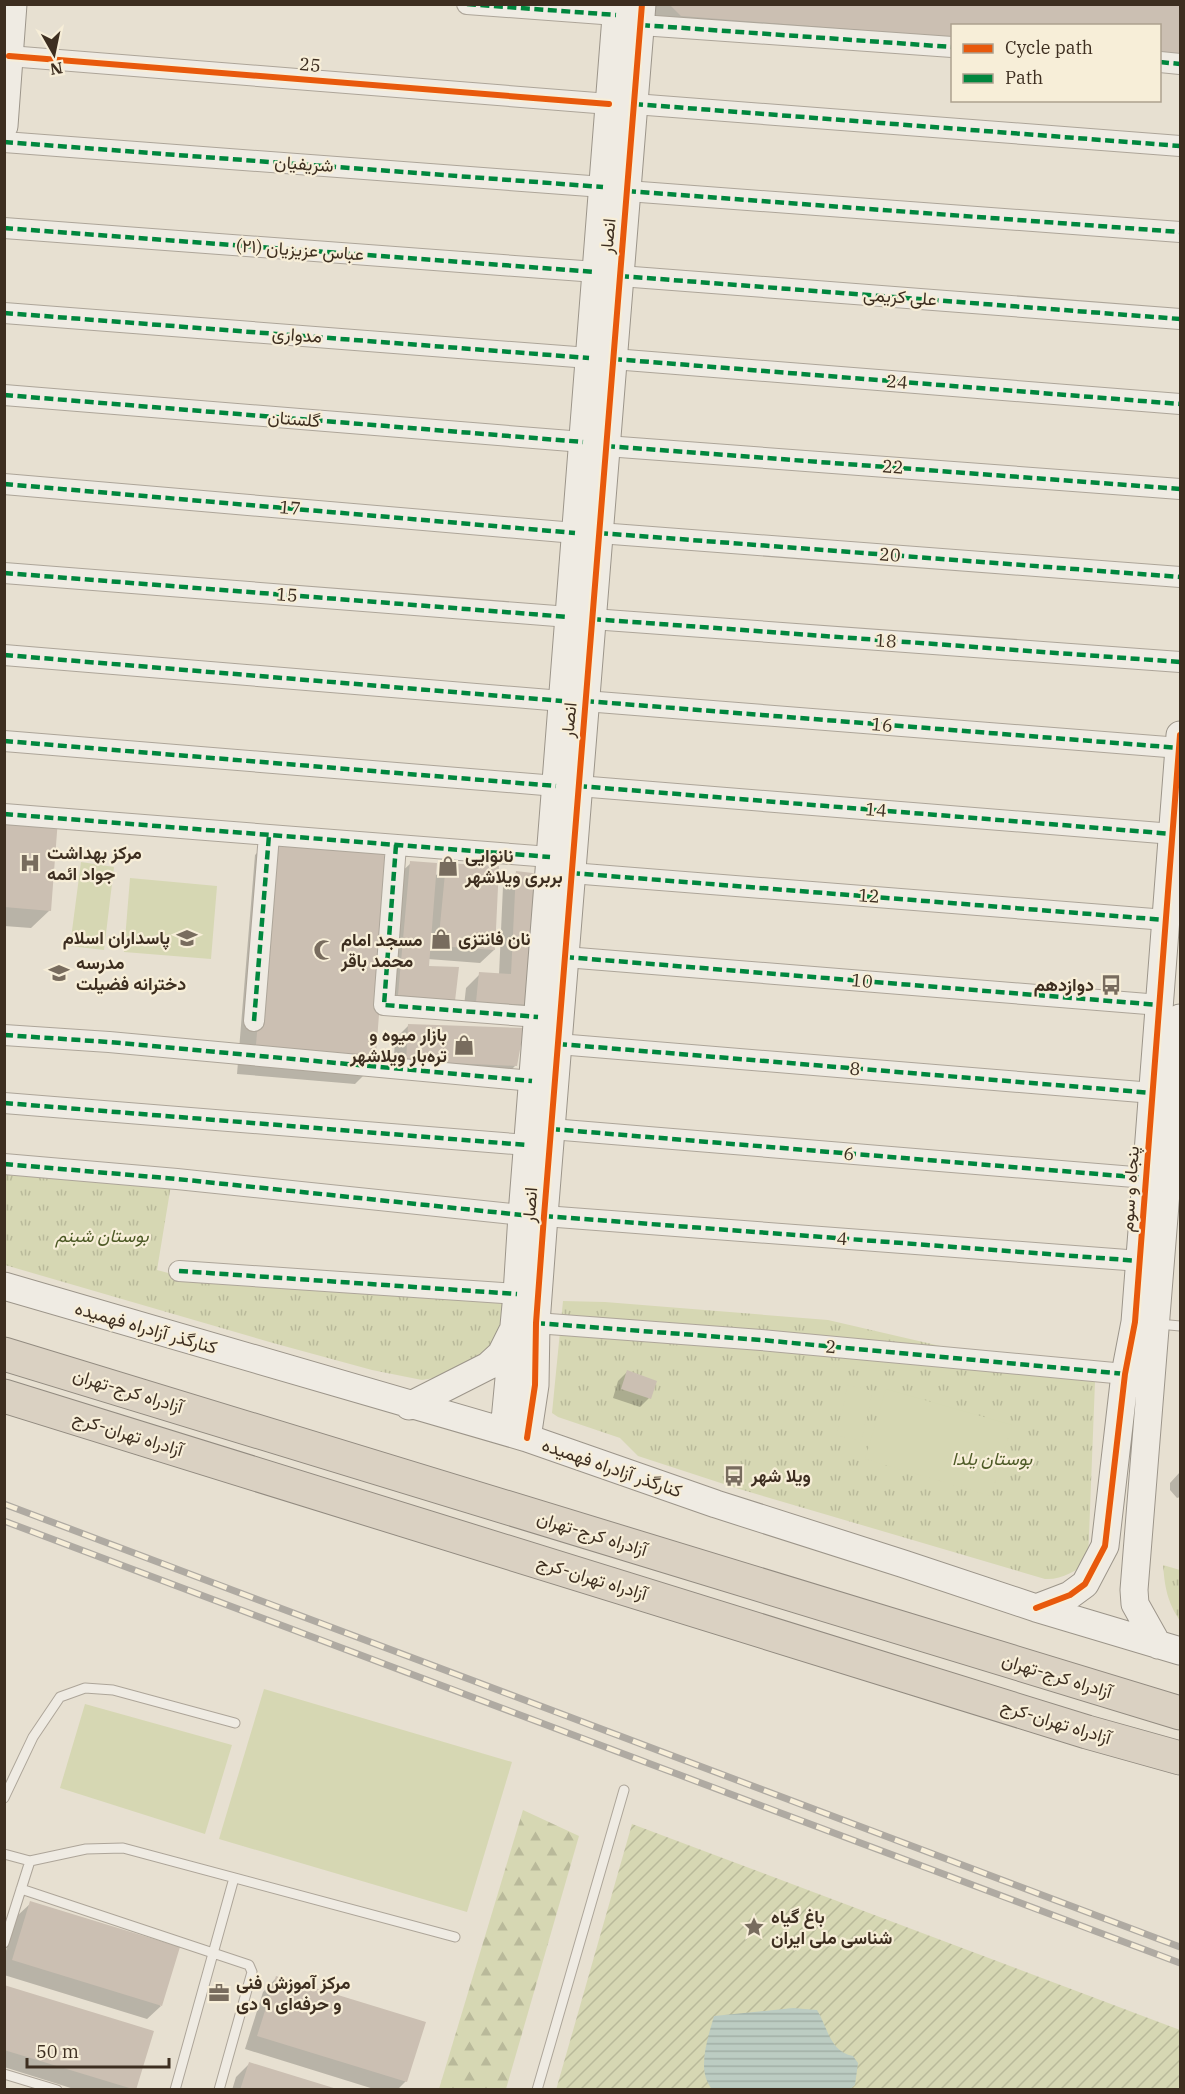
<svg xmlns="http://www.w3.org/2000/svg" width="1185" height="2094" viewBox="0 0 1185 2094" font-family="'IBM Plex Serif',Vazirmatn,serif">
	<defs>
		<pattern id="grass-tufts" width="24" height="20" patternUnits="userSpaceOnUse" patternTransform="scale(1.5)"><rect width="24" height="20" fill="#d6d7b3"/><path d="M3 7l-1-3M5 7V3M7 7l1-3M15 17l-1-3M17 17v-4M19 17l1-3" fill="none" stroke="#b9b99a"/></pattern>
		<pattern id="forest-firs" width="22" height="20" patternUnits="userSpaceOnUse" patternTransform="scale(1.5)"><rect width="22" height="20" fill="#d6d7b3"/><path d="M5 1l3.5 6h-7zM16 11l3.5 6h-7z" fill="#b9b99a"/></pattern>
		<pattern id="garden-furrows" width="10" height="10" patternUnits="userSpaceOnUse" patternTransform="scale(1.5)"><rect width="10" height="10" fill="#d6d7b3"/><path d="M-1 1l2-2M0 10L10 0M9 11l2-2" fill="none" stroke="#b9b99a"/></pattern>
		<pattern id="water-rules" width="6" height="5" patternUnits="userSpaceOnUse" patternTransform="scale(1.5)"><rect width="6" height="5" fill="#bcccc2"/><path d="M0 2.5h6" fill="none" stroke="#a2b0a6"/></pattern>
	</defs>
	<rect width="100%" height="100%" fill="#e7e0d1"/>
	<!-- grass -->
	<path fill="url(#grass-tufts)" d="M4,1172L171,1185L157,1270L187,1278L510,1299L504,1330L478,1360L439,1377L422,1380L372,1370L273,1343L5,1265Z
		M563,1301L605,1302L828,1320L1095,1382L1088,1561C1076,1571 1062,1580 1045,1579L736,1488L638,1456L620,1438L558,1417L552,1413Z
		M1163,1565L1180,1570V1621C1167,1601 1165,1588 1163,1565Z"/>
	<!-- forest -->
	<path fill="url(#forest-firs)" d="M523,1810L579,1836L506,2089H439Z"/>
	<!-- garden -->
	<path fill="url(#garden-furrows)" d="M632,1824L1180,2030V2089L556,2090Z"/>
	<!-- pitch -->
	<path fill="#d6d7b3" d="M81,862L114,867L104,950L70,946Z
		M130,878L217,886L211,959L124,952Z
		M848,1385L873,1391L861,1441L836,1435Z
		M886,1389L1012,1425L991,1496L865,1459Z
		M264,1689L512,1762L467,1912L219,1839Z
		M85,1704L232,1745L205,1834L60,1788Z"/>
	<!-- water -->
	<path fill="url(#water-rules)" d="M793,2008L817,2010C828,2028 830,2052 853,2056L858,2063L855,2085L849,2090L712,2089C696,2070 708,2038 714,2016Z"/>
	<!-- shadow -->
	<path fill="#0003" d="M656,4H1180V68L1160,66V26H952V51L655,17Z
		M4,816L50,910L31,928L4,926Z
		M273,837L373,1066L355,1084L237,1074L255,855Z
		M411,863L434,877L447,865L494,950L480,963L428,959V967L454,1000L386,1008L397,876Z
		M517,872L531,1004L518,1018L463,1015L466,988L480,974L499,975L503,886Z
		M409,1025L516,1065L502,1079L393,1074L395,1039Z
		M1180,1328V1355L1179,1354Z
		M627,1372L649,1398L640,1407L613,1398L618,1381Z
		M1180,1472V1497L1177,1498L1170,1490V1483Z
		M31,1903L161,2006L147,2019L4,1975V1957L17,1916Z
		M276,1978L406,2081L397,2090H377L245,2049L263,1992Z
		M4,1987L135,2089L77,2090L4,2067Z
		M249,2064L334,2090H232L236,2077Z"/>
	<!-- building -->
	<path fill="#cbbfb2" d="M669,4H1180V54L1160,52V26H952V37L681,16Z
		M4,814L58,819L51,911L4,907Z
		M273,835L392,844L375,1067L255,1057Z
		M410,861L437,863L429,966L459,967L455,1001L398,995Z
		M446,863L499,866L495,950L438,946Z
		M516,871L541,874L533,1005L476,1002L479,972L511,974Z
		M408,1024L524,1028L517,1066L406,1061Z
		M627,1370L657,1381L651,1399L621,1389Z
		M30,1901L180,1947L162,2006L12,1960Z
		M276,1976L426,2022L407,2082L257,2036Z
		M4,1985L154,2031L136,2090L4,2050Z
		M249,2062L337,2089V2090H240Z"/>
	<g fill="none" stroke-linecap="round" stroke-linejoin="round">
		<!-- lane casing -->
		<g stroke="#ada599" stroke-width="11">
			<path id="lane" d="M1159,1324L1180,1326
				M4,1798L33,1737L60,1697L85,1688L113,1690L235,1723
				M4,1854L30,1861L86,1849L123,1848L455,1937
				M21,1889L249,1965L252,1972L219,2090
				M4,1943L30,1861
				M4,2074L57,2090
				M175,2090L234,1878
				M537,2090L624,1790"/>
		</g>
		<!-- street casing -->
		<g stroke="#ada599" stroke-width="22">
			<path id="street" d="M467,4L616,15
				M641,25L952,47
				M9,56L609,104
				M1160,62L1180,64
				M634,104L1180,146
				M4,142L603,187
				M627,191L1180,232
				M4,228L596,272
				M620,276L1180,319
				M4,313L589,358
				M613,359L1180,404
				M4,395L583,442
				M606,446L1180,489
				M4,484L575,533
				M599,533L1180,577
				M4,573L569,617
				M592,619L1180,662
				M4,655L562,701
				M585,701L1180,748
				M4,741L556,786
				M578,786L1173,834
				M4,814L550,857
				M396,845L384,1005L538,1017
				M571,873L1166,920
				M565,957L1160,1005
				M254,1021L269,835
				M4,1035L109,1042L532,1081
				M558,1044L1153,1093
				M4,1103L527,1145
				M551,1129L1146,1178
				M4,1164L177,1179L522,1215
				M544,1216L1140,1261
				M179,1271L517,1294
				M536,1323L761,1340L1125,1374"/>
		</g>
		<!-- secondary casing -->
		<g stroke="#9c958a" stroke-width="29">
			<path id="secondary" d="M4,126L13,4
				M4,1286L527,1438L716,1504L904,1564L1036,1608L1180,1651
				M409,1406L488,1366L501,1354L512,1332
				M504,1431L517,1294L522,1215L617,4
				M527,1438L535,1385L536,1323L544,1216L642,4
				M1036,1608L1070,1595L1085,1584L1105,1546L1125,1374L1135,1322L1180,735
				M1158,1645L1135,1604L1134,1590L1180,1018"/>
		</g>
		<!-- highway casing -->
		<g stroke="#928b80" stroke-width="35">
			<path id="highway" d="M4,1354L1180,1713
				M4,1396L1087,1732L1180,1758"/>
		</g>
		<!-- lane -->
		<use href="#lane" stroke="#efebe3" stroke-width="9"/>
		<!-- street -->
		<use href="#street" stroke="#efebe3" stroke-width="20"/>
		<!-- secondary -->
		<use href="#secondary" stroke="#efebe3" stroke-width="27"/>
		<!-- highway -->
		<use href="#highway" stroke="#dad1c2" stroke-width="33"/>
		<!-- rail casing -->
		<g stroke="#afaaa2" stroke-width="7">
			<path id="rail" d="M4,1504L1180,1947
				M4,1521L1180,1963"/>
		</g>
		<!-- rail -->
		<use href="#rail" stroke="#f7eed8" stroke-width="4.5" stroke-dasharray="14" stroke-linecap="butt"/>
		<!-- quiet -->
		<path stroke="#00873e" stroke-width="4.5" stroke-dasharray="9 4.5" stroke-linecap="butt" d="M467,4L616,15
			M641,25L952,47
			M1160,62L1180,64
			M634,104L1180,146
			M4,142L603,187
			M627,191L1180,232
			M4,228L596,272
			M620,276L1180,319
			M4,313L589,358
			M613,359L1180,404
			M4,395L583,442
			M606,446L1180,489
			M4,484L575,533
			M599,533L1180,577
			M4,573L569,617
			M592,619L1180,662
			M4,655L562,701
			M585,701L1180,748
			M4,741L556,786
			M578,786L1173,834
			M4,814L550,857
			M396,845L384,1005L538,1017
			M571,873L1166,920
			M565,957L1160,1005
			M254,1021L269,835
			M4,1035L109,1042L532,1081
			M558,1044L1153,1093
			M4,1103L527,1145
			M551,1129L1146,1178
			M4,1164L177,1179L522,1215
			M544,1216L1140,1261
			M179,1271L517,1294
			M536,1323L761,1340L1125,1374"/>
		<!-- cycleway casing -->
		<g stroke="#f7eed8" stroke-width="10">
			<path id="cycleway" d="M9,56L609,104
				M527,1438L535,1385L536,1323L544,1216L642,4
				M1036,1608L1070,1595L1085,1584L1105,1546L1125,1374L1135,1322L1180,735"/>
		</g>
		<!-- cycleway -->
		<use href="#cycleway" stroke="#e8590c" stroke-width="6"/>
	</g>
	<!-- icons -->
	<defs>
		<g id="hospital-bare" transform="scale(1.62)"><path d="M-5-5h3v3.5h4V-5h3V5h-3V1.5h-4V5h-3Z" fill="#786c5e" stroke="#f7eed8" stroke-width="2.5" paint-order="stroke"/></g>
		<g id="shop-bare" transform="scale(1.62)"><path d="M-5-2.5h2.3a2.7 3.5 0 0 1 5.4 0H5L5.5 6h-11ZM-1.5-2.5h3a1.5 2.3 0 0 0-3 0Z" fill="#786c5e" stroke="#f7eed8" stroke-width="2.5" paint-order="stroke"/></g>
		<g id="school-bare" transform="scale(1.62)"><path d="M0-5L7-2L0 1L-7-2ZM-4 1L0 2.5L4 1V4Q0 6-4 4Z" fill="#786c5e" stroke="#f7eed8" stroke-width="2.5" paint-order="stroke"/></g>
		<g id="mosque-bare" transform="scale(1.62)"><path d="M3.5-4.9A6 6 0 1 0 3.5 4.9A5 5 0 1 1 3.5-4.9Z" fill="#786c5e" stroke="#f7eed8" stroke-width="2.5" paint-order="stroke"/></g>
		<g id="bus-bare" transform="scale(1.62)"><path d="M-5-6H5V4H4V6H2V4H-2V6H-4V4H-5ZM-3.5-4V0h7V-4ZM-3.5 1.2v1.5H-2V1.2ZM2 1.2v1.5H3.5V1.2Z" fill="#786c5e" stroke="#f7eed8" stroke-width="2.5" paint-order="stroke"/></g>
		<g id="sight-bare" transform="scale(1.62)"><path d="M0-6L1.8-2.2L6-1.7L2.9 1.2L3.7 5.4L0 3.3L-3.7 5.4L-2.9 1.2L-6-1.7L-1.8-2.2Z" fill="#786c5e" stroke="#f7eed8" stroke-width="2.5" paint-order="stroke"/></g>
		<g id="office-bare" transform="scale(1.62)"><path d="M-6-3h4V-5.5h4V-3h4V5H-6ZM-1-4.5V-3h2v-1.5ZM-6 0V1H6V0Z" fill="#786c5e" stroke="#f7eed8" stroke-width="2.5" paint-order="stroke"/></g>
	</defs>
	<g fill-rule="evenodd">
		<use href="#hospital-bare" x="30" y="863"/>
		<use href="#shop-bare" x="448" y="866"/>
		<use href="#school-bare" x="187" y="938"/>
		<use href="#shop-bare" x="441" y="939"/>
		<use href="#mosque-bare" x="324" y="950"/>
		<use href="#school-bare" x="59" y="973"/>
		<use href="#bus-bare" x="1111" y="985"/>
		<use href="#shop-bare" x="464" y="1045"/>
		<use href="#bus-bare" x="734" y="1476"/>
		<use href="#sight-bare" x="754" y="1927"/>
		<use href="#office-bare" x="219" y="1993"/>
	</g>
	<g text-anchor="middle" stroke-width="4.5" stroke-linejoin="round" paint-order="stroke">
		<!-- street labels -->
		<g font-size="18" fill="#3d2e20" stroke="#f7eed8">
			<text transform="translate(310 65) rotate(5)" y="6">25</text>
			<text transform="translate(304 164) rotate(4)" y="6">شریفیان</text>
			<text transform="translate(608 236) rotate(-85)" y="6">انصار</text>
			<text transform="translate(300 250) rotate(4)" y="6">عباس عزیزیان (۲۱)</text>
			<text transform="translate(900 297) rotate(4)" y="6">علی کریمی</text>
			<text transform="translate(297 335) rotate(4)" y="6">مدواری</text>
			<text transform="translate(897 382) rotate(5)" y="6">24</text>
			<text transform="translate(294 419) rotate(5)" y="6">گلستان</text>
			<text transform="translate(893 467) rotate(4)" y="6">22</text>
			<text transform="translate(290 508) rotate(5)" y="6">17</text>
			<text transform="translate(890 555) rotate(4)" y="6">20</text>
			<text transform="translate(287 595) rotate(4)" y="6">15</text>
			<text transform="translate(886 641) rotate(4)" y="6">18</text>
			<text transform="translate(569 720) rotate(-85)" y="6">انصار</text>
			<text transform="translate(882 725) rotate(5)" y="6">16</text>
			<text transform="translate(876 810) rotate(5)" y="6">14</text>
			<text transform="translate(869 896) rotate(4)" y="6">12</text>
			<text transform="translate(862 981) rotate(5)" y="6">10</text>
			<text transform="translate(855 1069) rotate(5)" y="6">8</text>
			<text transform="translate(849 1154) rotate(5)" y="6">6</text>
			<text transform="translate(1130 1189) rotate(-86)" y="6">پنجاه و سوم</text>
			<text transform="translate(530 1205) rotate(-86)" y="6">انصار</text>
			<text transform="translate(842 1239) rotate(4)" y="6">4</text>
			<text transform="translate(146 1328) rotate(16)" y="6">کنارگذر آزادراه فهمیده</text>
			<text transform="translate(831 1347) rotate(5)" y="6">2</text>
			<text transform="translate(128 1391) rotate(17)" y="6">آزادراه کرج-تهران</text>
			<text transform="translate(128 1434) rotate(17)" y="6">آزادراه تهران-کرج</text>
			<text transform="translate(612 1468) rotate(19)" y="6">کنارگذر آزادراه فهمیده</text>
			<text transform="translate(592 1534) rotate(17)" y="6">آزادراه کرج-تهران</text>
			<text transform="translate(592 1578) rotate(17)" y="6">آزادراه تهران-کرج</text>
			<text transform="translate(1057 1676) rotate(17)" y="6">آزادراه کرج-تهران</text>
			<text transform="translate(1056 1722) rotate(17)" y="6">آزادراه تهران-کرج</text>
		</g>
		<!-- poi labels -->
		<g font-size="18" font-weight="bold" fill="#3d2e20" stroke="#f7eed8" text-anchor="start">
			<text x="47" y="859">مرکز بهداشت<tspan x="47" dy="21">جواد ائمه</tspan></text>
			<text x="465" y="862">نانوایی<tspan x="465" dy="21">بربری ویلاشهر</tspan></text>
			<text x="170" y="944" text-anchor="end">پاسداران اسلام</text>
			<text x="458" y="945">نان فانتزی</text>
			<text x="341" y="946">مسجد امام<tspan x="341" dy="21">محمد باقر</tspan></text>
			<text x="76" y="969">مدرسه<tspan x="76" dy="21">دخترانه فضیلت</tspan></text>
			<text x="1094" y="991" text-anchor="end">دوازدهم</text>
			<text x="447" y="1041" text-anchor="end">بازار میوه و<tspan x="447" dy="21">تره‌بار ویلاشهر</tspan></text>
			<text x="751" y="1482">ویلا شهر</text>
			<text x="771" y="1923">باغ گیاه‌<tspan x="771" dy="21">شناسی ملی ایران</tspan></text>
			<text x="236" y="1989">مرکز آموزش فنی<tspan x="236" dy="21">و حرفه‌ای ۹ دی</tspan></text>
		</g>
		<!-- park labels -->
		<g font-size="18" font-style="italic" fill="#4d5a26" stroke="#f7eed8">
			<text x="102" y="1242">بوستان شبنم</text>
			<text x="992" y="1465">بوستان یلدا</text>
		</g>
	</g>
	<!-- border -->
	<rect width="1185" height="2094" fill="none" stroke="#3d2e20" stroke-width="12"/>
	<!-- legend -->
	<rect x="951" y="24" width="210" height="78" fill="#f7eed8" stroke="#ada18e" stroke-width="1.5"/>
	<rect x="963" y="44" width="30" height="9" fill="#e8590c" stroke="#ada18e" stroke-width="1.5"/>
	<text x="1005" y="54" font-size="18" fill="#3d2e20">Cycle path</text>
	<rect x="963" y="74" width="30" height="9" fill="#00873e" stroke="#ada18e" stroke-width="1.5"/>
	<text x="1005" y="84" font-size="18" fill="#3d2e20">Path</text>
	<!-- north arrow -->
	<g transform="translate(54 54) rotate(171)" stroke="#f7eed8" stroke-width="4.5" paint-order="stroke">
	<path d="M0-4.5L10 22L0 15L-10 22Z" fill="#3d2e20"/>
	<text y="-9" font-size="16" font-weight="bold" text-anchor="middle" fill="#3d2e20">N</text>
	</g>
	<!-- scale -->
	<path d="M27 2058v9h142v-9" fill="none" stroke="#3d2e20" stroke-width="3"/>
	<text x="36" y="2058" font-size="18" fill="#3d2e20" stroke="#f7eed8" stroke-width="4.5" paint-order="stroke">50 m</text>
</svg>
